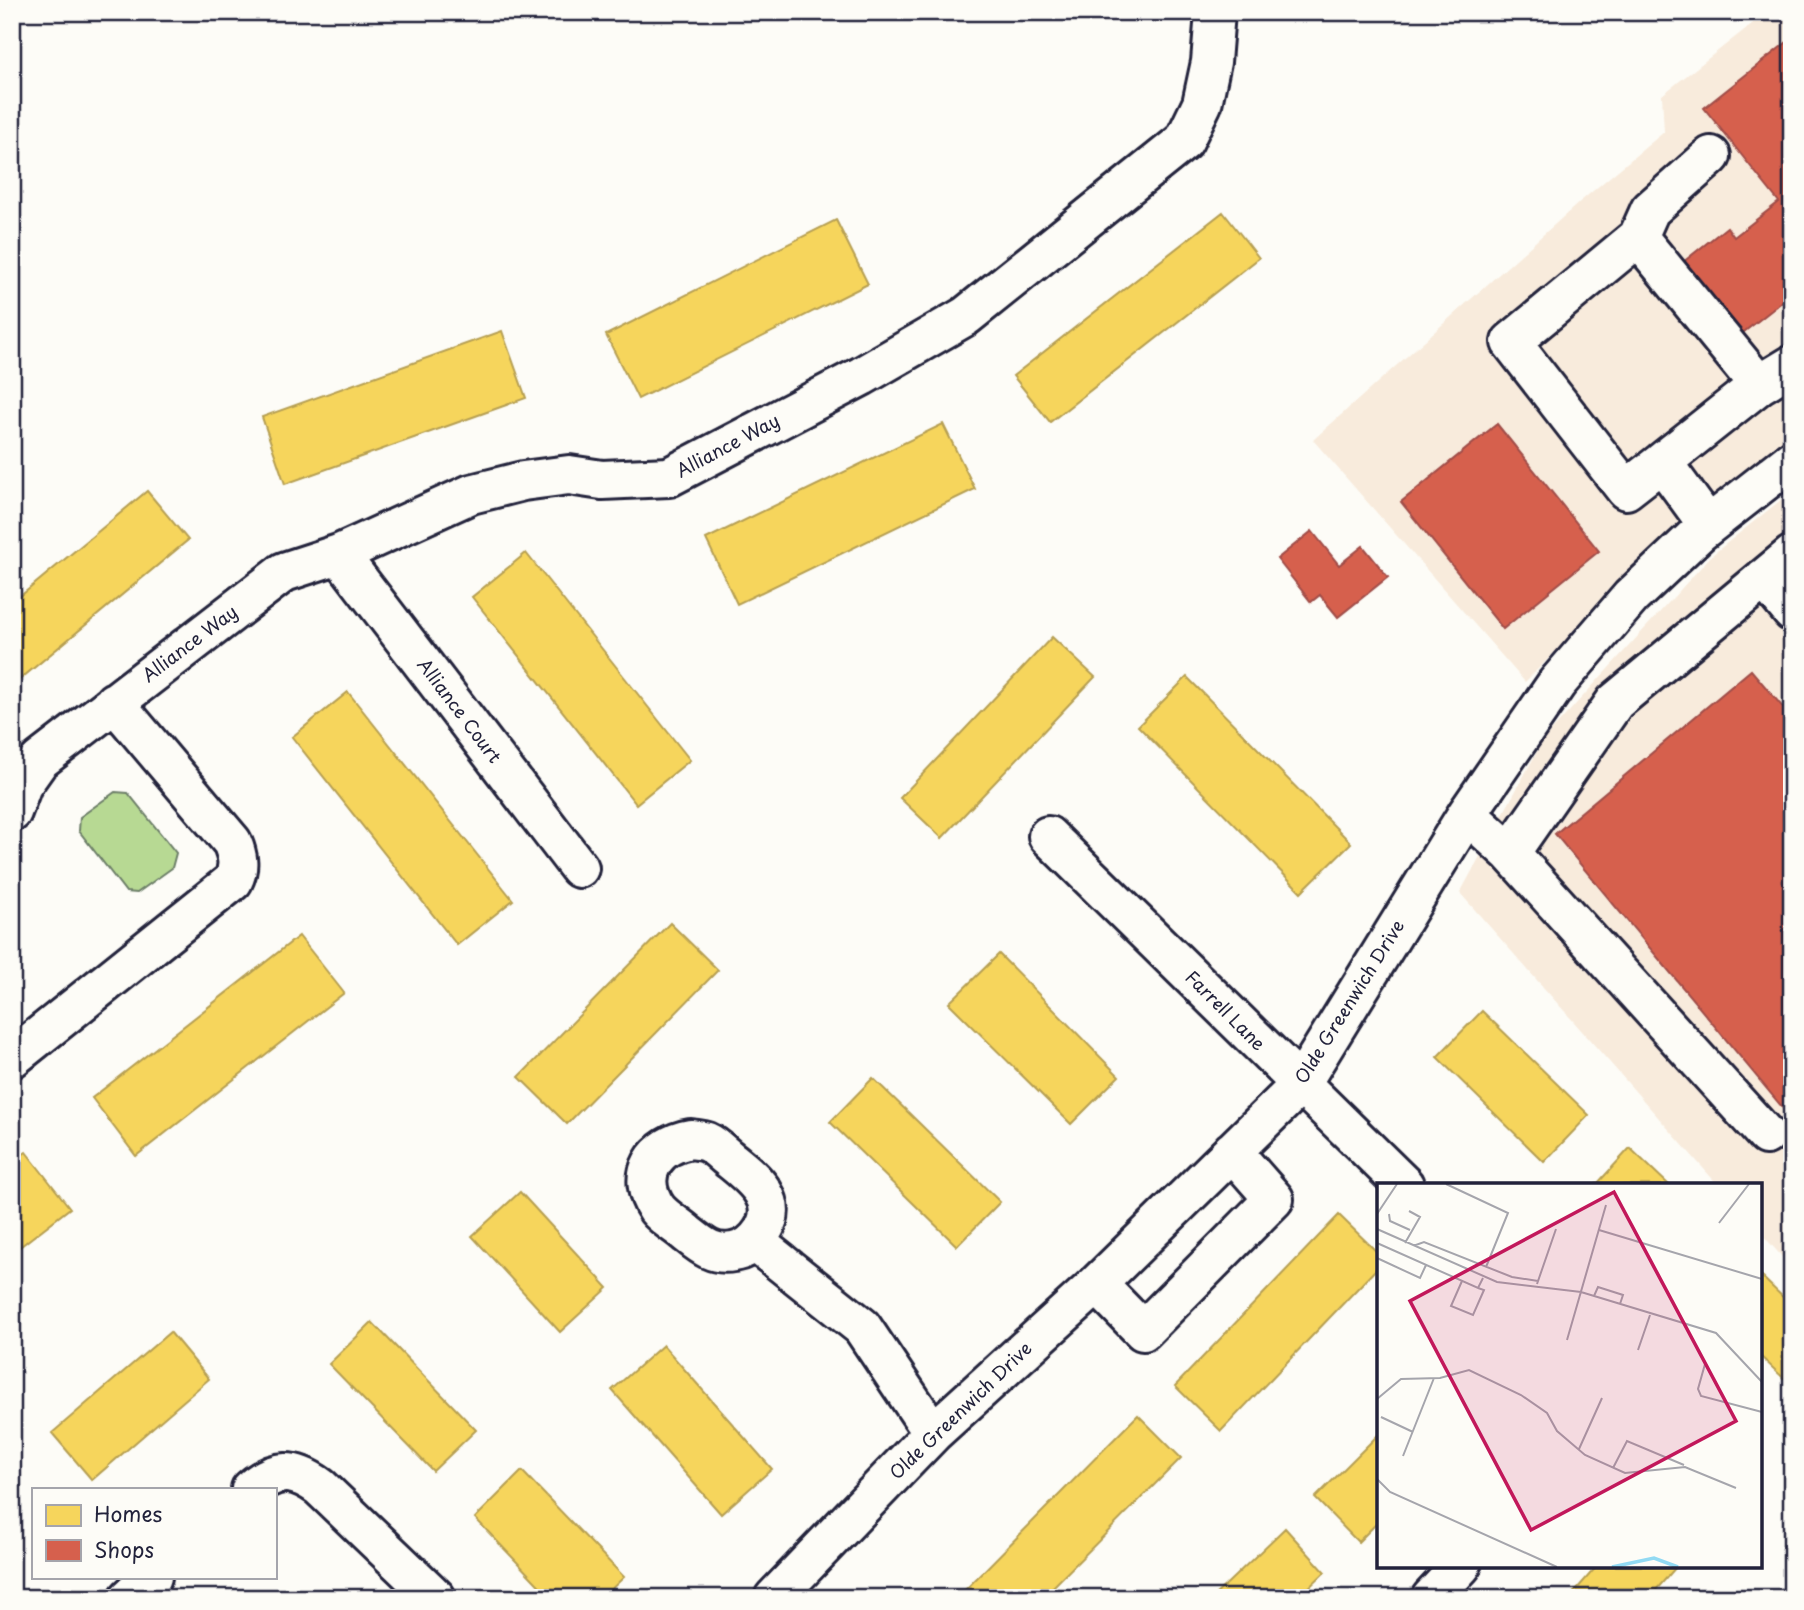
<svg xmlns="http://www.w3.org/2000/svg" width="1804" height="1610" viewBox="0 0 1804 1610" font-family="'Playpen Sans',sans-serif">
	<rect width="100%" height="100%" fill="#fdfcf7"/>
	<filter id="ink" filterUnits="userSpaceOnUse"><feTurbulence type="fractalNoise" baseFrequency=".0143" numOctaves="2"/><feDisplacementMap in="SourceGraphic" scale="14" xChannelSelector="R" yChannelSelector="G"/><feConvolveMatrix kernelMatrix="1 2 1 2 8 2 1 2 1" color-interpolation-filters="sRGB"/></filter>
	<g filter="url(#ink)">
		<!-- built -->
		<path fill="#f8ebdc" d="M1767,12H1792V444L1632,575L1525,682L1313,440L1582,200L1664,132L1662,95Z
			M1792,491V1268L1760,1232V1185H1718L1460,893L1544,739L1712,555Z"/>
		<!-- green -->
		<path fill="#b7d993" stroke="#6c7e67" stroke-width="2" d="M115,792L128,793L176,853L172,868L137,893L126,892L79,831L80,817Z"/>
		<!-- homes -->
		<path fill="#f6d55c" stroke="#b69f52" stroke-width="2" d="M1223,212L1259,258L1050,422L1013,376Z
			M836,220L868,284L638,399L606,335Z
			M502,331L526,398L285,484L262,417Z
			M943,424L975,489L737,604L706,539Z
			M147,491L188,540L12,686V603Z
			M526,553L690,760L636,804L472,597Z
			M1052,637L1095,677L942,838L900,798Z
			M1187,677L1351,843L1301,892L1138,726Z
			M348,692L513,900L457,945L292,737Z
			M670,923L718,970L567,1124L519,1077Z
			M299,936L344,993L136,1156L92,1098Z
			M999,954L1119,1076L1071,1124L949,1003Z
			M1482,1011L1589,1115L1544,1162L1437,1057Z
			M873,1078L1000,1202L957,1246L830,1122Z
			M1630,1148L1669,1185H1596Z
			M26,1152L70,1208L12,1253V1162Z
			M520,1192L608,1288L560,1332L472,1236Z
			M1339,1215L1379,1254V1266L1221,1431L1175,1386Z
			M1760,1275L1792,1306V1386L1760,1356Z
			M372,1322L476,1430L433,1471L329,1364Z
			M170,1332L209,1379L92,1480L52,1433Z
			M663,1345L772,1469L721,1514L612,1390Z
			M1138,1415L1181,1458L1042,1598H971L964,1591Z
			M1379,1434V1521L1358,1542L1315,1498Z
			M522,1471L624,1577L602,1598H551L475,1518Z
			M1285,1528L1325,1572L1298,1598H1212Z
			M1597,1566H1677L1649,1598H1569Z
			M1788,1575L1792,1576V1598H1783Z"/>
		<!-- shops -->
		<path fill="#d6604d" stroke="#a04d48" stroke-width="2" d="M1792,38V294L1740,335L1682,263L1727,227L1734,237L1779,202L1704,108Z
			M1497,424L1599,551L1503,629L1401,502Z
			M1312,531L1339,565L1363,546L1388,577L1338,617L1320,595L1311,602L1277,559Z
			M1751,670L1792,718V1119L1555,834Z"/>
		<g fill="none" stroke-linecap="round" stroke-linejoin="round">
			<!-- minor casing -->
			<g stroke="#22223b" stroke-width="44">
				<path id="minor" d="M1638,237L1650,210L1711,156
					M1662,462L1626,490L1511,342L1638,237L1759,385
					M1708,525L1662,462L1759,385L1792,365
					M339,554L579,868
					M1764,578L1792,612
					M12,812L22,785L39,761L284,572L339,554L471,494L523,481L569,475L602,480L669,477L862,376L966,316L1184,141L1202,104L1211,62L1215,12
					M1467,814L1510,853L1766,1135
					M1048,836L1404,1185
					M1510,853L1615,702L1792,555
					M12,1058L233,881C240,867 238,856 232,842L114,702
					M691,1139C696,1140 702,1140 707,1142C714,1145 722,1153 728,1158C750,1176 783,1199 762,1232C755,1243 746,1250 733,1252C713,1256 701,1245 686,1233C677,1225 664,1218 657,1209C634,1175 655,1145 691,1139Z
					M755,1242L862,1327L933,1433
					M1097,1284L1143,1331L1274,1199L1232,1151
					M251,1489C276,1468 294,1468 320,1487L436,1598
					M129,1598L152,1577
					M774,1598L933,1433L1097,1284L1300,1085L1467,814L1557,683L1631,597L1700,532L1792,460
					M1431,1598L1461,1566"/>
			</g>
			<!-- minor -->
			<use href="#minor" stroke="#fdfcf7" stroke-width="38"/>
		</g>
	</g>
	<g text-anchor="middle" stroke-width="7" stroke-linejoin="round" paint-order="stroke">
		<!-- street labels -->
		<g font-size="18" fill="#22223b" stroke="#fdfcf7">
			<text transform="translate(728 446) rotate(-28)" y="6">Alliance Way</text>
			<text transform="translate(190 644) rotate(-37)" y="6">Alliance Way</text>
			<text transform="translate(459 711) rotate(53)" y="6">Alliance Court</text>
			<text transform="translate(1350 1002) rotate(-58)" y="6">Olde Greenwich Drive</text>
			<text transform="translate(1225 1011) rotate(45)" y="6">Farrell Lane</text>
			<text transform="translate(961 1411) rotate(-44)" y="6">Olde Greenwich Drive</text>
		</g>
	</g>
	<!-- overview -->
	<g transform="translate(1377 1183)">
		<rect width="385" height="385" fill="#fdfcf7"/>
		<path fill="none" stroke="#92daf3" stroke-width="3.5" d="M235,384L277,375L301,384"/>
		<path fill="none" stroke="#a5a5ac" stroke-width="2" d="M69,1L131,30L109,84M0,31L20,1M12,31L13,38L33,47M342,40L372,1M0,46L120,99L204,109L339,150L385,199M222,47L385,96M0,60L101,105L106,95M28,60L43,34L32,28M36,63L47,59L135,94L161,98M0,75L43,95L49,82M85,98L74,123L96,132L107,107L101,105M160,101L179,46M217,113L221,104L246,112L243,121M190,157L229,22M261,167L273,132M328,181L321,206L324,213L385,229M0,216L24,196L63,195L92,187L144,212L170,230L180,248L208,272L248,290L308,284L359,305M4,234L36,249M202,266L225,215M26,273L57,195M236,285L250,258L307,282M0,296L13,309L180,384"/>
		<path fill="#c2185b" fill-opacity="0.15" stroke="#c2185b" stroke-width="3.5" d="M237,9L359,238L154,347L33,118Z"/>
		<rect width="385" height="385" fill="none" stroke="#22223b" stroke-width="3.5"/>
	</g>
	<!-- margin -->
	<rect width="1804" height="1610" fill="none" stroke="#fdfcf7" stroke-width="42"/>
	<rect x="21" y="21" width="1762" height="1568" fill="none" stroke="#22223b" stroke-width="2.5" filter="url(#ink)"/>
	<!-- legend -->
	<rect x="32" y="1488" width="245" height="91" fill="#fdfcf7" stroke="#a5a5ac" stroke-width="2"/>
	<rect x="46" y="1505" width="35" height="21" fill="#f6d55c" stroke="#a5a5ac" stroke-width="2"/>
	<text x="94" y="1522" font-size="21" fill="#22223b">Homes</text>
	<rect x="46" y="1540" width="35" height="21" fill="#d6604d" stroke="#a5a5ac" stroke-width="2"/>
	<text x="94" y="1558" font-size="21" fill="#22223b">Shops</text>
</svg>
